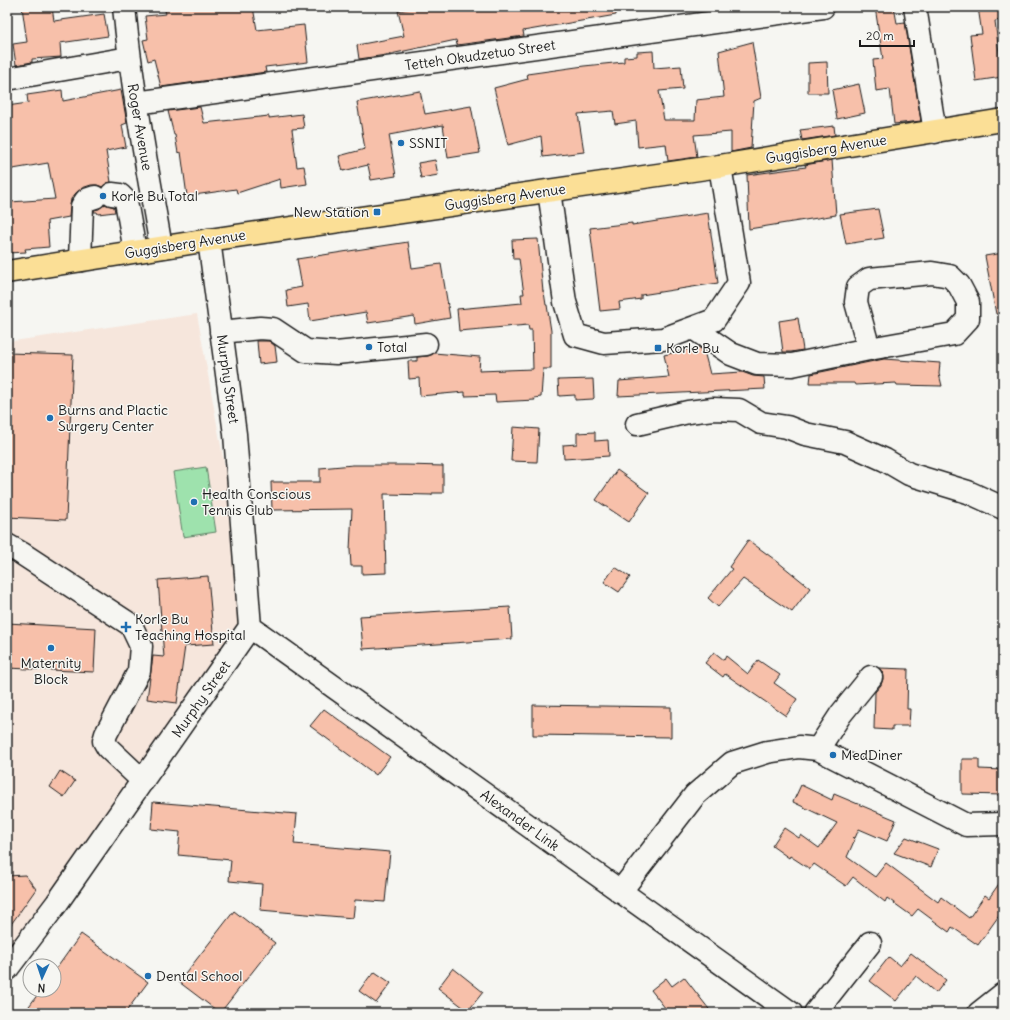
<svg xmlns="http://www.w3.org/2000/svg" width="1010" height="1020" viewBox="0 0 1010 1020" font-family="Delius,sans-serif">
	<rect width="100%" height="100%" fill="#f6f6f2"/>
	<filter id="ink" filterUnits="userSpaceOnUse"><feTurbulence type="fractalNoise" baseFrequency=".025" numOctaves="2"/><feDisplacementMap in="SourceGraphic" scale="8" xChannelSelector="R" yChannelSelector="G"/><feConvolveMatrix kernelMatrix="1 2 1 2 8 2 1 2 1" color-interpolation-filters="sRGB"/></filter>
	<g filter="url(#ink)">
		<!-- built -->
		<path fill="#f6e6dc" d="M197,314L249,601L239,653L7,961V342Z"/>
		<!-- green -->
		<path fill="#9ee2ad" stroke="#5d7f64" d="M206,467L216,532L183,537L173,472Z"/>
		<!-- building -->
		<path fill="#f7c0aa" stroke="#1c1c1c" d="M22,7H52L54,21L104,14L108,36L60,43L61,57L32,59V62L16,65L13,44L27,42Z
			M164,7H253L257,30L304,25L308,62L265,67L266,72L161,87L154,59L148,61L143,40L148,39L145,16L166,14Z
			M417,7H616V15L523,31L524,36L457,45L456,40L386,55L359,59L357,45L404,36L398,11Z
			M875,7H894L897,23L905,22L921,121L894,124L890,89L876,91L873,60L883,59Z
			M978,7H1003V20L995,21L1002,77L976,81L970,35L982,34Z
			M752,42L761,98L754,101L751,148L731,152V132L694,135L697,157L668,161L666,144L638,147L636,121L615,124L613,111L578,114L584,152L543,157L541,136L508,145L494,88L528,79L527,74L584,66L624,62V57L637,56V52L653,51L654,68L681,66L683,89L659,91L664,120H695L696,100L724,97L719,51Z
			M827,62L828,93H808V63Z
			M859,84L865,113L837,119L832,90Z
			M62,90L63,101L121,90L127,123L122,125L126,147L106,151L111,182L107,183L102,187L97,185H91L82,188L76,193L71,199L70,206L69,217L47,221L49,247L25,249L26,252L7,253V216H11L10,202L55,199L48,163L7,170V106L28,103L27,95Z
			M420,91L425,114L471,106L480,153L448,158L443,125L389,135L396,176L371,180L368,165L343,171L339,156L365,149L357,102Z
			M200,107L204,123L269,116V118L302,114L304,128L292,129L297,167L304,166L307,184L281,188L280,179L237,193L236,189L187,196L181,152L178,153L175,135H174L168,111Z
			M834,126L835,135L802,140L800,130Z
			M435,160L438,175L421,178L418,163Z
			M832,160L836,215L749,229L747,175L806,167L805,165Z
			M105,204L114,207L115,212L98,214L97,212H94V210L99,209Z
			M878,209L884,238L846,244L840,214Z
			M708,213L718,283L641,295V299L619,302L620,309L600,311L590,228L632,223V225Z
			M538,239L543,292H544L546,305H547L551,331V369H543L541,397L534,398L535,400L496,402L495,395L465,396V392L420,396L419,378L409,379L408,361H417V357L428,356L434,353L480,357L479,371L533,369L532,330H529L528,325L459,331L457,309L522,303L521,294H524L519,259H513L512,240Z
			M408,242L412,268L441,264L450,318L415,324L414,316L368,323L366,312L310,321L308,304L288,307L286,290L302,287L297,259Z
			M1003,253V314H996L985,256Z
			M798,318L803,350L791,352H783L779,321Z
			M257,341H269L275,346L277,362L259,364Z
			M698,347L704,351L710,374L742,372L753,376L764,377L765,389L618,396L619,381L669,377L664,355Z
			M7,353L73,355L66,520L7,517Z
			M884,359L940,363L939,374L942,386L897,385L896,383L855,385L854,383H810L811,374Z
			M593,379L594,398L593,399L575,400V395L559,396L558,380Z
			M513,427L539,429L537,462L511,461Z
			M595,432V441L608,440L609,456L564,459L563,445L577,444V433Z
			M353,465H406L443,466V493H432V495L384,494L386,573L362,574V566H351L350,550L352,509L272,510L271,482H320V468Z
			M617,470L649,493L629,522L596,500Z
			M748,540L778,562L810,588L792,612L743,579L718,607L708,598L732,569L729,567Z
			M615,567L630,577L619,592L604,582Z
			M208,576L214,644L185,646L177,703L147,699L153,656L164,657L158,580Z
			M510,607L512,639L363,649L360,616Z
			M7,623L96,628L94,672L7,668Z
			M714,652L724,660L726,656L748,674L758,660L780,675L774,683L797,699L786,716L725,674L723,677L705,663Z
			M879,668L908,669L907,709H910L909,726H892V730L874,729L875,692L881,685L883,679L882,672Z
			M533,705L671,707V737L533,735Z
			M324,709L390,757L376,775L310,726Z
			M962,759H979V769L1003,770V795L962,794Z
			M60,771L75,781L64,797L50,787Z
			M801,785L832,800L834,794L896,820L887,841L859,829L855,838L852,837L855,839L847,857L875,877L886,863L938,902L941,897L969,918L985,895L989,898L1003,878V910L978,945L952,927L949,932L918,909L912,916L887,898L885,902L853,877L846,886L814,864L810,869L790,856L789,858L772,846L784,828L799,838L801,835L819,848L837,823L793,802Z
			M153,802L297,814L294,844L390,852L385,902L355,900L353,918L260,910L262,884L229,881L231,860L178,855L180,832L151,829Z
			M906,837L938,849L931,867L894,853Z
			M25,875L36,889L7,930V876Z
			M234,911L275,943L220,1013L179,982Z
			M81,934L148,982L125,1013H24L41,990H54V972Z
			M911,953L946,980L936,993L916,976L896,1001L870,981L889,957L900,966Z
			M453,968L483,992L468,1011L438,988Z
			M375,972L391,983L376,1003L359,991L370,976L371,977Z
			M684,977L712,1013H669L651,990L666,978L672,986Z"/>
		<g fill="none" stroke-linecap="round" stroke-linejoin="round">
			<!-- minor casing -->
			<g stroke="#1c1c1c" stroke-width="25">
				<path id="minor" d="M124,7C132,88 147,167 161,247
					M915,7L935,132
					M7,79L129,58
					M136,103L823,7
					M549,191L565,302L575,335L604,343L663,339L714,320L739,283L720,166
					M112,194L120,195L126,201L135,251
					M80,260L82,206L86,200L95,197
					M693,328L731,354L757,364L792,365L869,349L954,334L968,319V302L959,285L950,276L932,273L869,279L858,287L856,302L869,349
					M221,332L260,328L273,329L306,351L336,353L426,344
					M637,424L688,412L713,409L739,410L761,423L787,427L805,434L845,442L885,460L909,474L968,492L1003,508
					M7,545L21,553L131,625L141,646L139,671L106,734L104,741L108,748L143,781
					M250,627L791,1013
					M818,749L841,714L871,677
					M620,892L695,795L732,763L767,752L799,747L818,749L966,825L1003,824
					M7,969L57,903L250,627L235,434L209,240
					M815,1013L870,943
					M979,1013L1003,994"/>
			</g>
			<!-- major casing -->
			<g stroke="#1c1c1c" stroke-width="25">
				<path id="major" d="M7,272L209,240L720,166L1003,120"/>
			</g>
			<!-- minor -->
			<use href="#minor" stroke="#f6f6f2" stroke-width="22"/>
			<!-- major -->
			<use href="#major" stroke="#fbdf96" stroke-width="22"/>
		</g>
	</g>
	<!-- markers -->
	<g fill="#1f6fb2" stroke="#f6f6f2" stroke-width="1.5">
		<circle cx="401" cy="143" r="4"/>
		<circle cx="103" cy="196" r="4"/>
		<rect x="373" y="208" width="8" height="8" rx="2"/>
		<circle cx="369" cy="347" r="4"/>
		<rect x="654" y="344" width="8" height="8" rx="2"/>
		<circle cx="50" cy="418" r="4"/>
		<circle cx="194" cy="502" r="4"/>
		<path d="M124 621h4v4h4v4h-4v4h-4v-4h-4v-4h4z"/>
		<circle cx="51" cy="648" r="4"/>
		<circle cx="833" cy="755" r="4"/>
		<circle cx="148" cy="976" r="4"/>
	</g>
	<g text-anchor="middle" stroke-width="3" stroke-linejoin="round" paint-order="stroke">
		<!-- street labels -->
		<g font-size="14" fill="#1c1c1c" stroke="#f6f6f2">
			<text transform="translate(480 55) rotate(-8)" y="5">Tetteh Okudzetuo Street</text>
			<text transform="translate(140 127) rotate(80)" y="5">Roger Avenue</text>
			<text transform="translate(826 149) rotate(-9)" y="5">Guggisberg Avenue</text>
			<text transform="translate(505 197) rotate(-8)" y="5">Guggisberg Avenue</text>
			<text transform="translate(185 244) rotate(-9)" y="5">Guggisberg Avenue</text>
			<text transform="translate(228 379) rotate(82)" y="5">Murphy Street</text>
			<text transform="translate(201 699) rotate(-55)" y="5">Murphy Street</text>
			<text transform="translate(520 820) rotate(36)" y="5">Alexander Link</text>
		</g>
		<!-- poi labels -->
		<g font-size="14" fill="#1c1c1c" stroke="#f6f6f2" text-anchor="start">
			<text x="409" y="148">SSNIT</text>
			<text x="111" y="201">Korle Bu Total</text>
			<text x="369" y="217" text-anchor="end">New Station</text>
			<text x="377" y="352">Total</text>
			<text x="666" y="353">Korle Bu</text>
			<text x="58" y="415">Burns and Plactic<tspan x="58" dy="16">Surgery Center</tspan></text>
			<text x="202" y="499">Health Conscious<tspan x="202" dy="16">Tennis Club</tspan></text>
			<text x="135" y="624">Korle Bu<tspan x="135" dy="16">Teaching Hospital</tspan></text>
			<text x="51" y="668" text-anchor="middle">Maternity<tspan x="51" dy="16">Block</tspan></text>
			<text x="841" y="760">MedDiner</text>
			<text x="156" y="981">Dental School</text>
		</g>
	</g>
	<!-- margin -->
	<rect width="1010" height="1020" fill="none" stroke="#f6f6f2" stroke-width="24"/>
	<rect x="12" y="12" width="986" height="996" fill="none" stroke="#1c1c1c" stroke-width="1.5" filter="url(#ink)"/>
	<!-- north arrow -->
	<g transform="translate(42 978) rotate(183)"><circle r="19" fill="#f6f6f2" stroke="#9f9f9c"/>
	<path d="M0-3L7 15L0 10L-7 15Z" fill="#1f6fb2"/>
	<text y="-6" font-size="11" font-weight="bold" text-anchor="middle" fill="#1c1c1c">N</text>
	</g>
	<!-- scale -->
	<path d="M860 40v6h54v-6" fill="none" stroke="#1c1c1c" stroke-width="2"/>
	<text x="866" y="40" font-size="12" fill="#1c1c1c" stroke="#f6f6f2" stroke-width="3" paint-order="stroke">20 m</text>
</svg>
